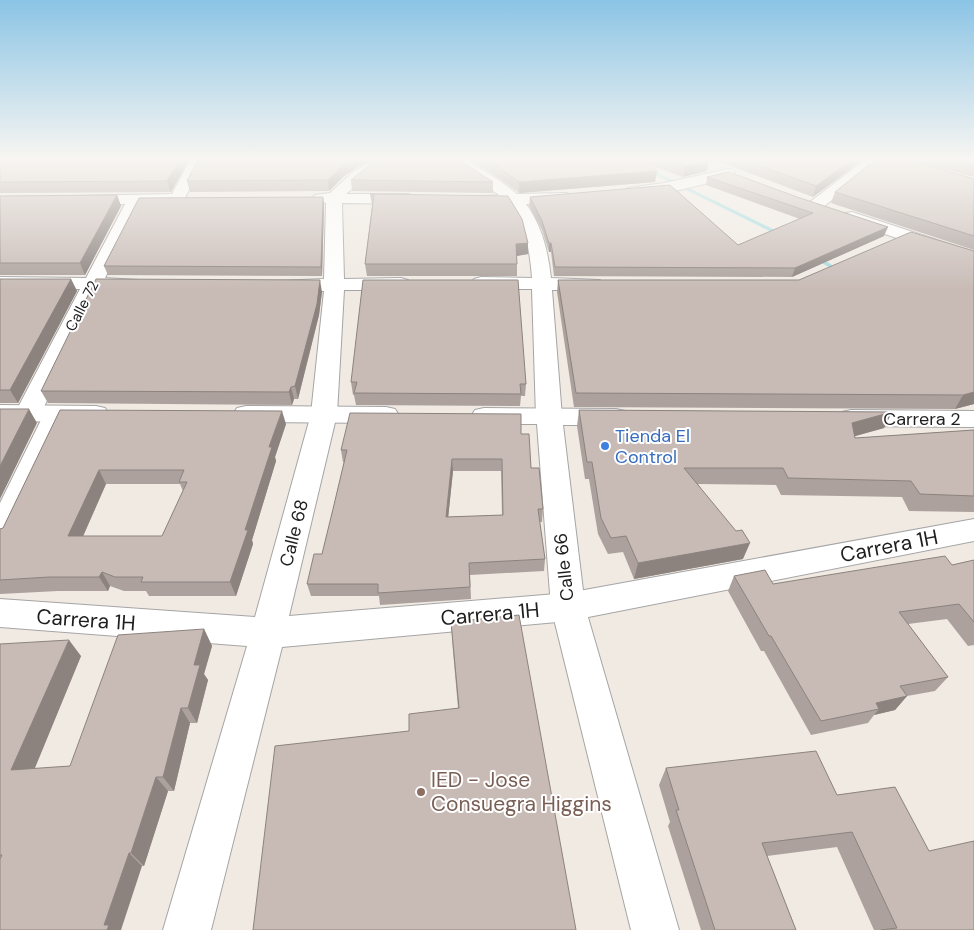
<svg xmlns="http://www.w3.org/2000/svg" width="974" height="930" viewBox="0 0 974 930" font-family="'DM Sans',sans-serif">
	<rect width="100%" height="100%" fill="#f0eae3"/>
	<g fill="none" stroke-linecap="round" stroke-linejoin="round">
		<!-- stream -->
		<path fill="#a0dbe1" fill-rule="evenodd" d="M625,160H632L787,236L782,237Z
			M813,253L815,254L846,274L841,275L811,256L810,255Z"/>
		<!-- minor casing -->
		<g stroke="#a5a5a5" stroke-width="2">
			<path id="minor" d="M190,160H204L183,202L141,204L105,278L138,280L141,284L138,288L100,290L41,413L37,419L28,421L19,419L15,413L80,289H0V277L86,278L125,204H81L75,202L73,199L75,196L172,194Z
				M376,160H398L396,163L371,173L346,194H408L414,196L416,199L414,202L408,204L342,203L344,279L401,278L408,280L411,284L408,288L401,290H344L337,414L289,616L568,593L974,519V541L568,621L282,647L211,930H163L247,646L0,627V599L255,617L311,414L324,291H284L277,289L274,285L277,281L324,279L326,203L315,201L313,198L315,195L330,193L354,171Z
				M448,160H466L499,180L517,194L566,193L572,195L574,198L572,201L566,203L526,204C542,226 548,251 551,278L600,280L603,284L600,288L593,290H552L562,417L558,423L549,425L540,423L536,417L532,289H481L474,287L471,283L474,279L481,277L532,278C530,252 526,224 509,204L468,203L466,200L468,197L499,195Z
				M865,160H881L822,208H810L808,205L810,202Z
				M728,169L733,170L735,173L733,176C708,183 653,200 628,194L626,191L628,188L664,183Z
				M852,212L974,252V264L846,221L844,217L846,213Z
				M57,406L66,408L70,414L15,533L11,541L0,544V503L44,414L48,408Z"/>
		</g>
		<!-- tertiary casing -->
		<g stroke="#a5a5a5" stroke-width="2">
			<path id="tertiary" d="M0,405L96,406L105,408L109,414L105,420L96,422L0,421Z
				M246,406L386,407L395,409L399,415L395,421L386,423L246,422L237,420L233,414L237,408Z
				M484,408L616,409L625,411L629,417L625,423L616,425H563L585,607L679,930H631L551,607L537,424H484L475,422L471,416L475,410Z
				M851,410L974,411V427L851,426L842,424L838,418L842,412Z"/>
		</g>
		<!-- minor -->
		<use href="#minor" fill="#fff" fill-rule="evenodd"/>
		<!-- tertiary -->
		<use href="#tertiary" fill="#fff" fill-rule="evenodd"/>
	</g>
	<!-- wall -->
	<path fill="#aca19d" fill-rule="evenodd" d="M0,160H189L171,192L0,193Z
		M198,160H376L359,166L344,176L329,191L190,192L187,181Z
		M470,160H707L709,161L707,171L683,177L650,165L655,182L519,193L500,179Z
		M715,160H863L813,197Z
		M911,160H974V177Z
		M707,177L884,236L792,277L554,276L551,252H549L542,230L529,206L530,197L738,245L800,219L706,185Z
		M974,179V250L831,203L835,192Z
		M351,180L493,182V193L352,191Z
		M370,194L528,243V254L517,256V276H367L365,264L372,205Z
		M117,195L121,206L85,275H0V196Z
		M323,197L324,205L322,276L108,275L104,266Z
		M0,279H71L77,291L18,403H0Z
		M558,280H799L974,404L955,409L574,407L557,292Z
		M322,292L319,315L298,399H294L292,405L48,403L41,391Z
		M351,382L526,384L525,396H521L520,406L356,405L354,395H353Z
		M60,410L286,424L275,457L276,461L252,540L253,544L236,596H149L146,591H124L110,586L108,591H58L0,594V529L3,528ZM106,484H180L183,491L162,536H83Z
		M579,410L892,412L884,428L855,436V438L974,430V512L909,511L902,497L781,495L776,485L698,484L743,559L634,579L623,552L608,554L598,534L589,479H585L577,426Z
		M521,434L543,509L542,522H539L545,559L544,571L470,575L471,599L380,605L379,596H311L307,584L322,554L333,509L344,462H343L341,450ZM453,471H501L502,515L448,517Z
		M974,560V645L968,646L947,619L908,624L948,677L935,691L907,696L895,710L874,715L868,723L811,735L764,651H761L728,591L734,576L773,584L952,565Z
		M451,622L576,930L409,731L458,708L453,651Z
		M204,629L212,646L204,674L208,680L197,723H190L174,791H168L144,866H142L0,930V644L81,656L34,769L70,766Z
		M666,768L837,795L929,851L974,930H874L837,847L767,856L796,930H701L668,826L670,822L659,785Z"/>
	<!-- shaded-wall -->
	<path fill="#8c837f" d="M180,160H189L171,192L167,181Z
		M351,160H376L359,166L344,176L329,191L328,180L343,166Z
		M852,160H863L813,197L816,186Z
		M709,161L707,171L683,177L685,166Z
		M657,171L655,182L519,193V182Z
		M117,195L121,206L85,275L80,263Z
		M323,197L324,205L322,276L321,267Z
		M888,227L884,236L792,277L795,268Z
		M528,243V254L516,256V244Z
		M549,243H551V252H549Z
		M71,279L77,291L18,403L10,390Z
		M320,280L322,292L319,315L298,399L295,386Z
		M291,387L294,399L292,405L289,392Z
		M974,392V404L955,409L963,395Z
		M29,409L37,423L0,499V466Z
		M282,411L286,424L275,457L276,461L252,540L253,544L236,596L230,582L269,447Z
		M892,412L884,428L845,439L852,423Z
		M452,459L453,471L447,529L446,517Z
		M99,470L106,484L77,550L68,536Z
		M750,543L743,559L634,579L638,563Z
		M102,572L110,586L108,591L99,577Z
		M204,629L212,646L204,674L208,680L197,723L188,708L194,665Z
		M69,640L81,656L28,785L11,770Z
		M907,696L895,710L874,715L879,709L876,703Z
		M181,708L190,723L174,791L163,777Z
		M156,777L168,791L144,866L131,853Z
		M129,853L142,866L121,930H107L104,925Z"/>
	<!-- building -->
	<path fill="#c8bbb6" stroke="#8c837f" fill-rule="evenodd" d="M0,160H180L167,181L0,182Z
		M198,160H351L343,166L328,180L187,181Z
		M382,160H459L493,182L351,180L371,164Z
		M487,160H644L657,171L519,182L500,168Z
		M666,160H707L709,161L685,166Z
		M745,160H852L816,186Z
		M875,160H910L974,179V236L835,192Z
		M953,160H974V166Z
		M729,172L797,197L888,227L795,268L555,267L551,243H549L542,221L530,197L670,185L738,245L813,213L707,177Z
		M370,194L508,196L522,219L528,243L516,244L517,264H365L374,195Z
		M117,195L80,263H0V196Z
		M323,197L321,267L104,266L139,198Z
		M911,232L974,251V392L963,395L576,393L558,280H799Z
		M0,279H71L10,390H0Z
		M96,279L320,280L317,304L295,386L291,387L289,392L41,391Z
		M363,280H518L526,384H520L521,394L354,393L357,382H351Z
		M0,409H29L0,466Z
		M60,410L282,411L269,447H272L245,530H248L230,582H141L143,577H115L102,572L99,577H49L0,580V529L3,528ZM99,470H184L179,482H187L162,536H68Z
		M579,410L892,412L852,423L855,438L974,430V496L920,494L911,481L788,478L783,468H684L736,531L742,530L750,543L638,563L626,536L611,538L601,518L592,462H587Z
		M350,413L521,414V434H529L531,468H539L543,509H538L545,559L469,563L470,587L378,593V584H307L314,554H322L333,509L347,450H341ZM452,459H502L503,515L446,517Z
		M945,556L952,565L974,560V622L959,604L899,612L948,677L900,686L907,696L876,703L879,709L821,721L771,636H769L734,576L765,570L773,584Z
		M519,615L576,930H253L275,746L409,731V714L459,708L451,622Z
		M204,629L194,665H200L188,708H181L163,777H156L131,853H129L104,925H109L107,930H0V859L2,855H0V644L69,640L11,770L70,766L118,635Z
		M816,751L837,795L895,787L929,851L974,841V930H881L897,928L852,832L762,843L796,930H715L676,810H679L666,768Z"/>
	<!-- sky -->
	<linearGradient id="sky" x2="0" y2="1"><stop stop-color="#8bc4e5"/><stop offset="0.55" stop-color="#f8f6f2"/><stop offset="1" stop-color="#f8f6f2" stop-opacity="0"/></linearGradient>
	<rect width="974" height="290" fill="url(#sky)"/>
	<!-- markers -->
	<circle fill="#3f7fe0" stroke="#fff" stroke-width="2" cx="605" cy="446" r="5"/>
	<circle fill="#8d6e63" stroke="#fff" stroke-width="2" cx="421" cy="792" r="5"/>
	<g text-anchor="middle" stroke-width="4" stroke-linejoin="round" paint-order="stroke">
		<!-- far-street labels -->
		<g font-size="15" fill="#1e1e1e" stroke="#fff">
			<text transform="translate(82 306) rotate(-63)" y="5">Calle 72</text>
		</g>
		<!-- street labels -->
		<g font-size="18" fill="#1e1e1e" stroke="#fff">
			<text x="922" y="425">Carrera 2</text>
			<text transform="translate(294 533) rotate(-76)" y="6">Calle 68</text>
			<text transform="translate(564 567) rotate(-96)" y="6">Calle 66</text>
		</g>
		<!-- shop labels -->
		<g font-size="18" fill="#366cbe" stroke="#fff" text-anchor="start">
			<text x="615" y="442">Tienda El<tspan x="615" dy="21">Control</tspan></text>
		</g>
		<!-- near-street labels -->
		<g font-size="21" fill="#1e1e1e" stroke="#fff">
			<text transform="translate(889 546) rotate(-11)" y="7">Carrera 1H</text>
			<text transform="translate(490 614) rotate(-5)" y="7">Carrera 1H</text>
			<text transform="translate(86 620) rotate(4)" y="7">Carrera 1H</text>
		</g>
		<!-- near-education labels -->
		<g font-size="21" fill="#785e54" stroke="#fff" text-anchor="start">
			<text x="431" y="787">IED - Jose<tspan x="431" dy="24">Consuegra Higgins</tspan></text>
		</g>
	</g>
</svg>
